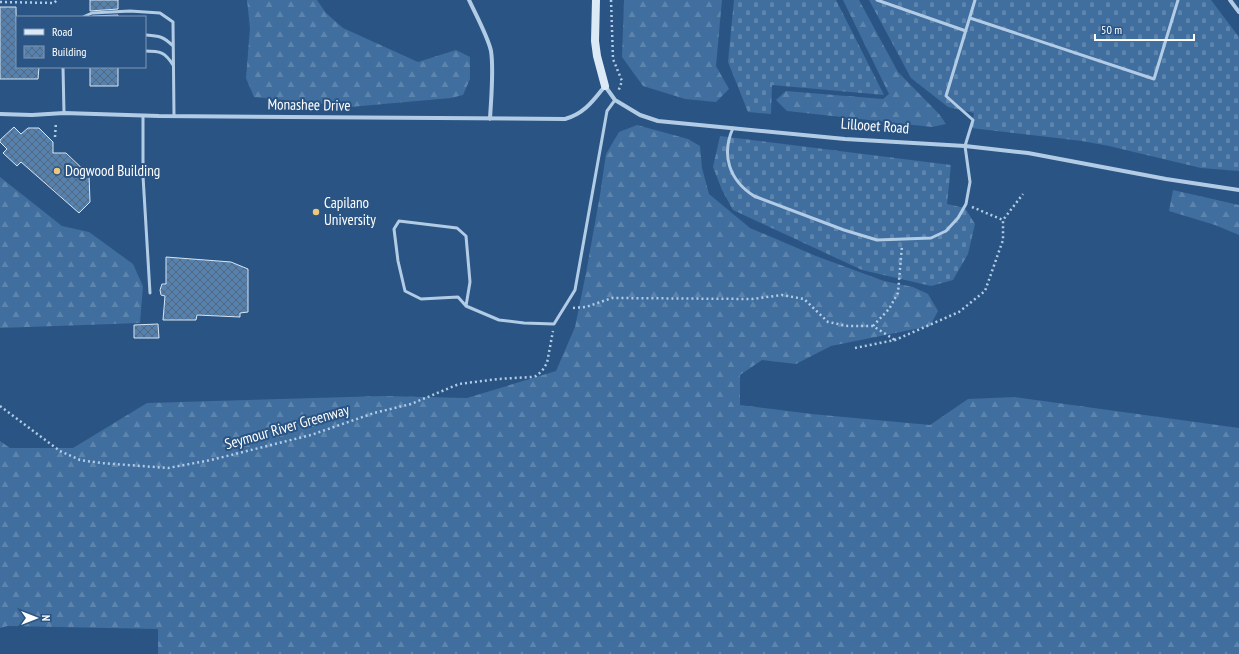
<svg xmlns="http://www.w3.org/2000/svg" width="1239" height="654" viewBox="0 0 1239 654" font-family="'PT Sans Narrow',sans-serif">
	<defs>
		<pattern id="forest-firs" width="22" height="20" patternUnits="userSpaceOnUse"><rect width="22" height="20" fill="#3f6e9f"/><path d="M5 1l3.5 6h-7zM16 11l3.5 6h-7z" fill="#5c84ad"/></pattern>
		<pattern id="cemetery-stones" width="16" height="16" patternUnits="userSpaceOnUse"><rect width="16" height="16" fill="#3f6e9f"/><path d="M2 7V4a2 2 0 0 1 4 0v3zM10 15v-3a2 2 0 0 1 4 0v3z" fill="#5c84ad"/></pattern>
		<pattern id="building-cross-hatch" width="8" height="8" patternUnits="userSpaceOnUse"><rect width="8" height="8" fill="#5681ac"/><path d="M0 0l8 8M0 8l8-8" fill="none" stroke="#526981"/></pattern>
	</defs>
	<rect width="100%" height="100%" fill="#2a5483"/>
	<!-- forest -->
	<path fill="url(#forest-firs)" d="M247,0H317L326,13L343,28L418,62L456,50L470,57V79L463,95L451,98L350,107L254,97L246,78L250,28Z
		M624,0H722L716,66L729,89L716,102L685,99L643,86L622,57Z
		M843,0H859L898,72L939,114L946,124L932,127L787,111L776,100L786,91L883,99L889,94Z
		M637,125L688,139L700,146L702,168L709,194L750,228L816,256L884,281L913,287L928,294L938,311L930,326L831,346L796,364L762,360L740,375V405L812,414L930,425L968,399L1015,397L1239,428V654H158V629L8,626L0,628V441L10,448H73L147,403L383,396L467,398L556,371L575,327L586,273L600,195L606,154L619,132Z
		M0,177L62,226L89,232L133,264L143,286L140,323L0,328Z
		M1173,190L1239,205V235L1215,225L1169,211Z"/>
	<!-- cemetery -->
	<path fill="url(#cemetery-stones)" d="M734,0H836L884,95L772,85L771,114L748,112L728,62Z
		M869,0H1211L1239,37V171L1201,168L1109,146L1082,141L971,128L974,113L948,107L911,78Z
		M720,136L951,165L947,204L965,208L975,224L968,254L953,280L931,286L862,270L733,210L722,190L713,167Z"/>
	<!-- building -->
	<path fill="url(#building-cross-hatch)" stroke="#d6e6f5" d="M90,0H118V9L90,11Z
		M0,7H16L17,67H39L38,79H0Z
		M118,15V17H90L93,16Z
		M90,67H118V86H90Z
		M14,127L21,134L28,128H39L53,142V153H66L89,175L90,202L79,213L21,162L17,166L3,153L7,149L0,142V140Z
		M166,257L231,262L248,269V312L240,313V317L197,315L196,320H163L165,296L161,295L160,290L162,284H166Z
		M158,324L159,338H134V325Z"/>
	<g fill="none" stroke-linecap="round" stroke-linejoin="round">
		<!-- path -->
		<path stroke="#b3cce6" stroke-width="2.5" stroke-dasharray="2 3" stroke-linecap="butt" d="M611,0L613,59L622,81L618,92
			M0,2L54,3L57,0
			M55,137L56,122
			M972,207L1003,220
			M573,308L586,307L612,298L752,299L782,295L804,299L828,322L848,326H873L895,340
			M873,326L889,309L898,293L902,245
			M855,348L895,340L959,312L985,291L1003,240V220L1023,194
			M0,406L60,451L80,460L101,463L168,468L211,460L311,435L374,413L411,404L459,384L498,379L531,377L536,376L542,371L547,363L553,331"/>
		<!-- lane -->
		<path stroke="#b3cce6" stroke-width="3" d="M877,0L966,31
			M83,17L92,13L130,11L160,13L173,22L174,116
			M970,18L1154,79L1178,0
			M145,35C159,36 163,36 173,46
			M145,51C160,51 165,52 173,65
			M63,67L64,113
			M143,116V176L150,293
			M733,128C721,155 729,180 754,196L844,230L877,240L931,238L946,231L958,218L966,204L970,182L965,146L973,120L946,96L975,0
			M466,306L470,282L466,236L457,228L399,221L394,229L398,261L405,291L421,299L458,297L466,306L499,320L524,323L554,324L575,290L607,111L615,100"/>
		<!-- street -->
		<path stroke="#b3cce6" stroke-width="4" d="M469,0C475,13 488,37 491,51C494,70 491,99 490,119
			M1230,0L1239,12
			M0,114L32,115L64,113L159,116L565,119C584,114 593,101 605,86L615,100L640,115L658,121L845,139L965,146L1028,153L1166,179L1239,190"/>
		<!-- secondary -->
		<path stroke="#dce9f6" stroke-width="8" d="M596,0L595,41L597,56L605,86"/>
	</g>
	<!-- markers -->
	<g fill="#edc77b" stroke="#2a5483" stroke-width="1.5">
		<circle cx="57" cy="171" r="4"/>
		<circle cx="316" cy="212" r="4"/>
	</g>
	<g text-anchor="middle" stroke-width="4" stroke-linejoin="round" paint-order="stroke">
		<!-- street labels -->
		<g font-size="15" fill="#fff" stroke="#2a5483">
			<text transform="translate(309 105) rotate(1)" y="5">Monashee Drive</text>
			<text transform="translate(875 126) rotate(4)" y="5">Lillooet Road</text>
			<text transform="translate(287 427) rotate(-16)" y="5">Seymour River Greenway</text>
		</g>
		<!-- poi labels -->
		<g font-size="15" fill="#fff" stroke="#2a5483" text-anchor="start">
			<text x="65" y="176">Dogwood Building</text>
			<text x="324" y="208">Capilano<tspan x="324" dy="17">University</tspan></text>
		</g>
	</g>
	<!-- legend -->
	<rect x="16" y="16" width="130" height="52" fill="#2a5483" stroke="#7f98b5"/>
	<rect x="24" y="29" width="20" height="6" fill="#dce9f6" stroke="#7f98b5"/>
	<text x="52" y="36" font-size="12" fill="#ffffff">Road</text>
	<rect x="24" y="46" width="20" height="12" fill="url(#building-cross-hatch)" stroke="#7f98b5"/>
	<text x="52" y="56" font-size="12" fill="#ffffff">Building</text>
	<!-- north arrow -->
	<g transform="translate(36 618) rotate(90)" stroke="#2a5483" stroke-width="3" paint-order="stroke">
	<path d="M0-3L7 15L0 10L-7 15Z" fill="#ffffff"/>
	<text y="-6" font-size="11" font-weight="bold" text-anchor="middle" fill="#ffffff">N</text>
	</g>
	<!-- scale -->
	<path d="M1095 34v6h99v-6" fill="none" stroke="#ffffff" stroke-width="2"/>
	<text x="1101" y="34" font-size="12" fill="#ffffff" stroke="#2a5483" stroke-width="3" paint-order="stroke">50 m</text>
</svg>
